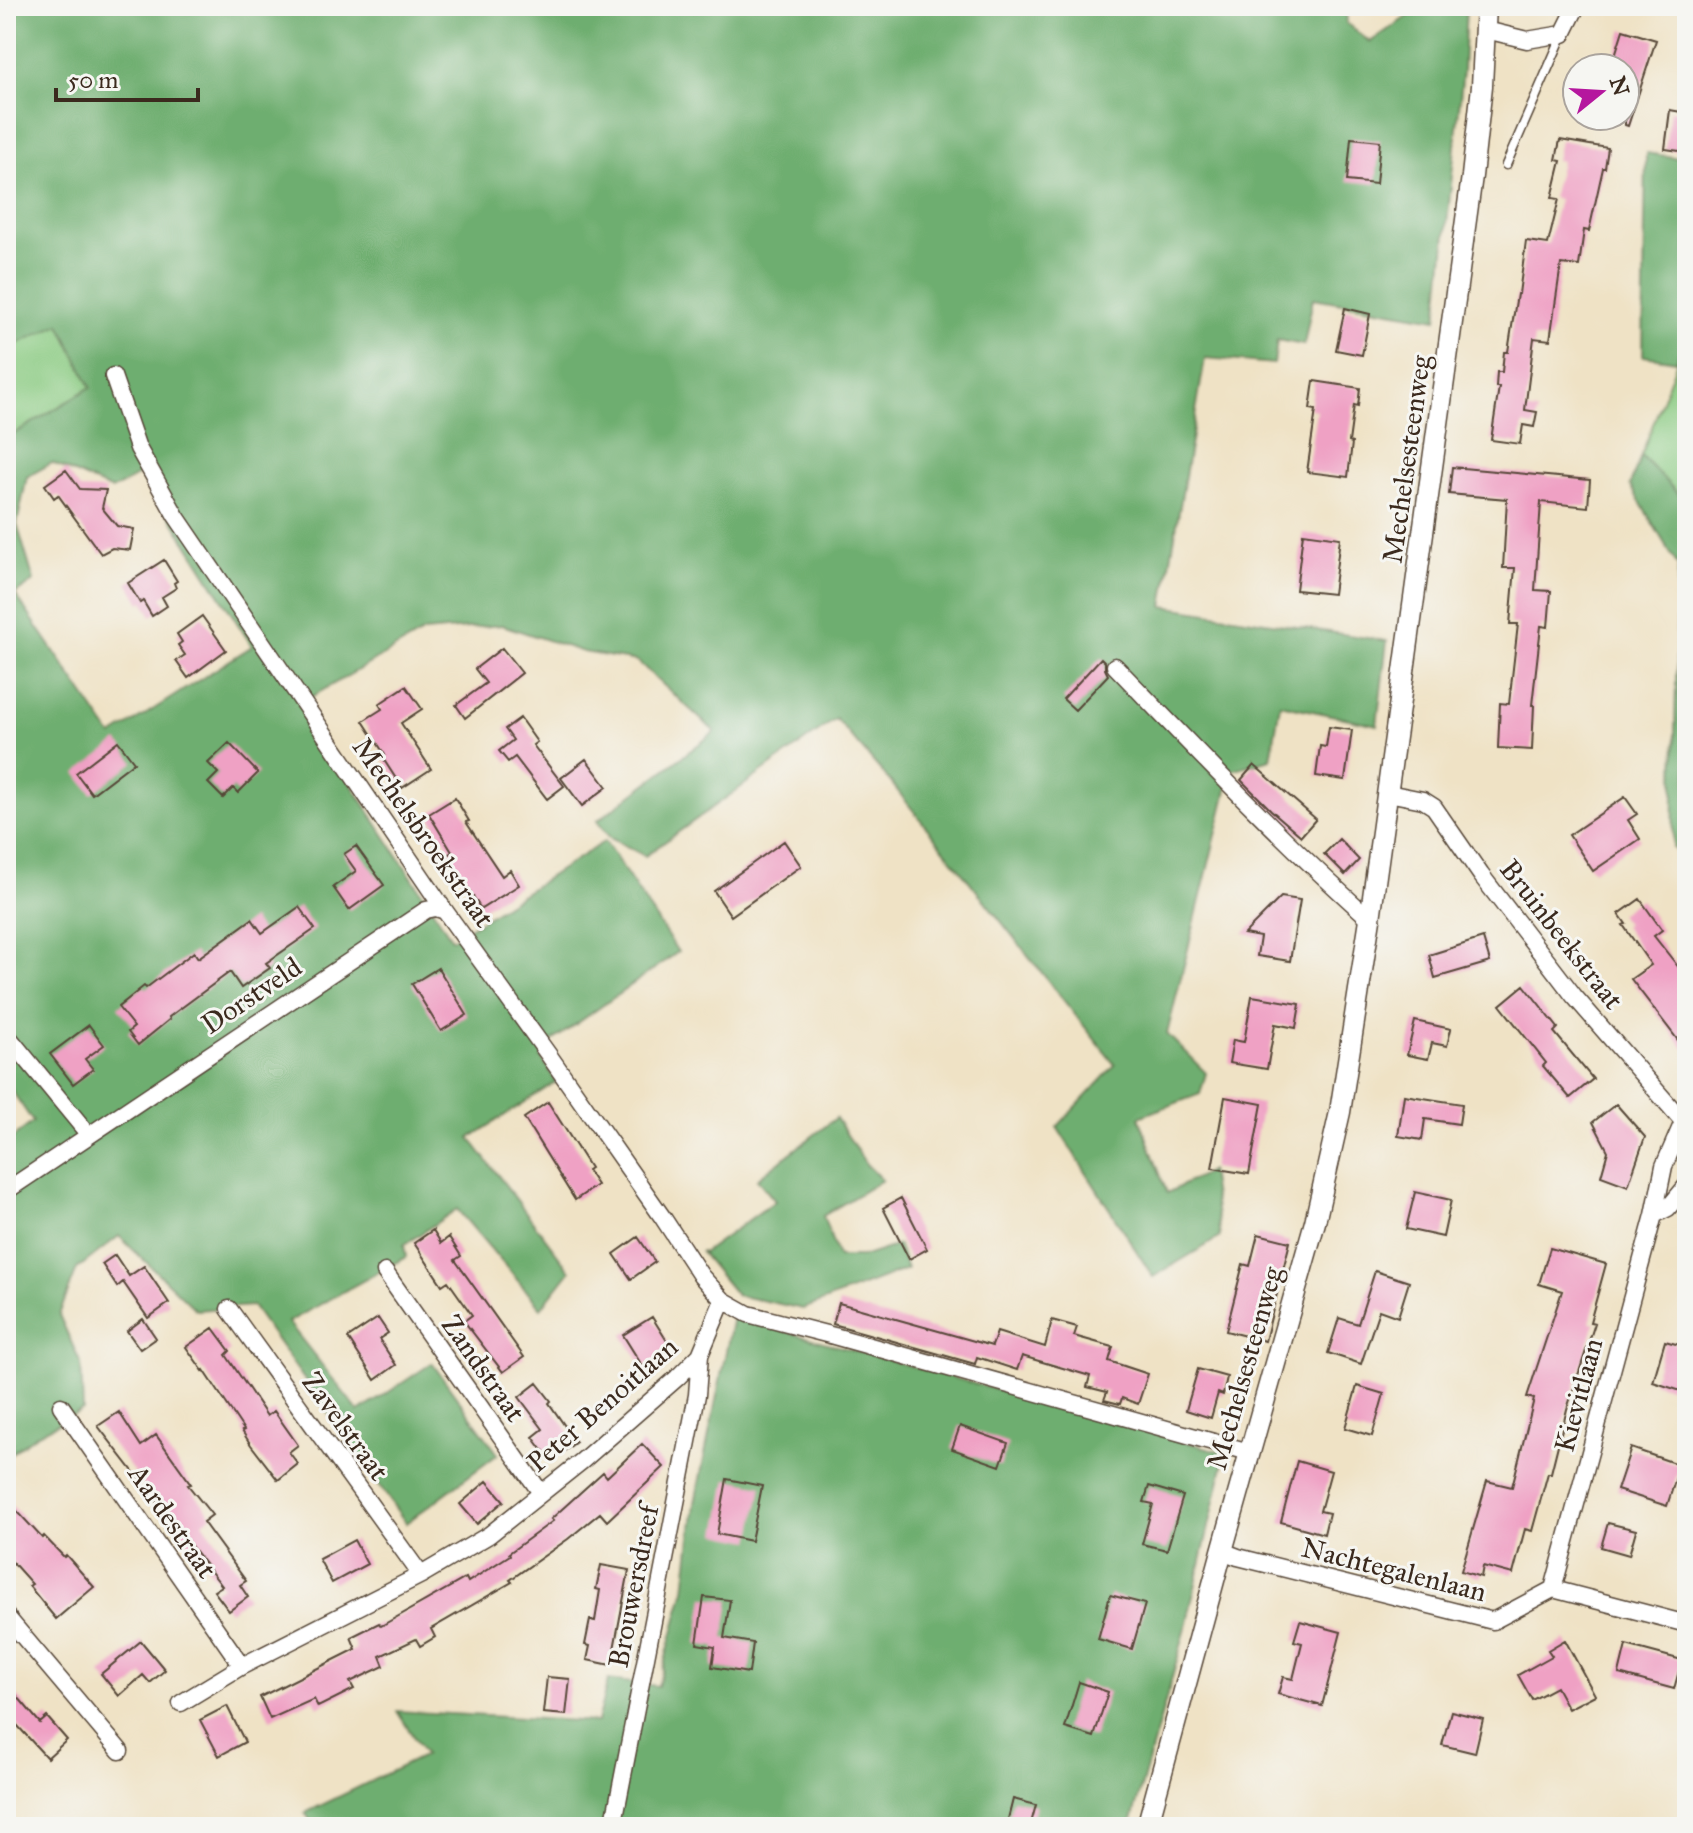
<svg xmlns="http://www.w3.org/2000/svg" width="1693" height="1833" viewBox="0 0 1693 1833" font-family="'IM FELL Great Primer',serif">
	<rect width="100%" height="100%" fill="#f6f6f2"/>
	<filter id="ink" filterUnits="userSpaceOnUse"><feTurbulence type="fractalNoise" baseFrequency=".0125" numOctaves="2"/><feDisplacementMap in="SourceGraphic" scale="16" xChannelSelector="R" yChannelSelector="G"/><feConvolveMatrix kernelMatrix="1 2 1 2 8 2 1 2 1" color-interpolation-filters="sRGB"/></filter>
	<filter id="wash" filterUnits="userSpaceOnUse"><feTurbulence type="fractalNoise" baseFrequency=".006" numOctaves="4" result="noise"/><feDisplacementMap in="SourceGraphic" scale="32" xChannelSelector="R" yChannelSelector="G"/><feGaussianBlur stdDeviation="1.8" result="paint"/><feColorMatrix in="noise" values="0 0 0 0 0 0 0 0 0 0 0 0 0 0 0 0 0 1.4 0 .05"/><feComposite in="paint" operator="in"/></filter>
	<g filter="url(#wash)">
		<rect width="100%" height="100%" fill="#efe2c5"/>
		<!-- green -->
		<path fill="#89ca81" stroke="#627a50" stroke-width="2" d="M6,195L60,324L91,387L6,439Z
			M1687,314V503L1641,456L1677,361Z"/>
		<!-- forest -->
		<path fill="#6eae6f" stroke="#546c46" stroke-width="2" fill-rule="evenodd" d="M6,6H1349L1346,23L1370,42L1411,14L1440,12L1447,6H1466L1463,70L1437,319L1313,298L1304,345L1277,340L1274,364L1205,358L1163,606L1387,641L1377,725L1280,704L1271,759L1232,770L1167,1034L1206,1073L1200,1094L1139,1117L1167,1193L1210,1171L1220,1237L1153,1277L1057,1127L1115,1065L889,780L836,719L645,856L610,838L597,821L715,732L637,661L583,652L502,625L424,632L299,704L452,939L605,841L678,952L551,1042L541,1057L556,1082L470,1138L570,1271L541,1308L457,1209L404,1245L406,1257L288,1322L359,1412L432,1363L498,1454L406,1523L252,1306L196,1310L119,1236L77,1269L59,1315L81,1364L83,1410L36,1435L6,1457V1333L9,1331L6,1323V1143L33,1122L6,1082V439L91,387L60,324L6,349ZM52,463L112,490L142,473L252,646L112,736L15,594L34,581L17,524L27,477Z
			M1646,153L1687,159V314L1677,361L1643,356Z
			M1641,456L1687,503V863L1673,848L1678,566L1630,485Z
			M836,1118L866,1164L882,1180L823,1216L838,1257H862L898,1245L907,1269L803,1309L736,1295L700,1251L703,1253L775,1201L757,1179Z
			M733,1317L1226,1453L1184,1635L1130,1827H316L305,1813L425,1755L397,1711L597,1722L608,1680L658,1686L685,1589L695,1503Z"/>
		<g id="blocks">
			<!-- building -->
			<path fill="#efa1c4" d="M1623,30L1656,40L1628,126L1625,125V68H1611Z
				M1670,110L1687,113V152L1665,149Z
				M1351,138L1380,141L1376,184L1347,181Z
				M1560,140L1608,148L1605,168H1603L1589,231L1584,230L1579,266L1561,264L1550,340L1534,338L1525,410L1537,412L1534,427L1523,425L1520,444L1491,440L1499,387H1496L1497,372H1502L1504,352H1508L1517,294H1519L1526,241L1548,244L1559,199L1552,198L1561,161L1556,160Z
				M1345,308L1370,314L1362,355L1336,350Z
				M1314,381L1360,388L1358,406L1354,405L1349,442L1352,443L1348,477L1307,472L1316,410L1310,409Z
				M1452,467L1590,480L1588,507L1541,502L1535,590L1551,591L1548,627L1541,626L1532,705H1534L1532,750L1498,748L1500,703L1509,704L1518,624H1510L1515,568H1503L1507,499L1449,494Z
				M66,470L80,489L106,490L102,508L117,526L134,529L130,550L112,548L101,554L58,495L54,498L45,485Z
				M1303,533L1340,538L1333,594L1296,590Z
				M164,560L177,581L174,583L176,588L162,597L167,606L152,616L143,601L140,603L128,583Z
				M202,616L226,650L188,678L176,661L185,655L178,645L182,642L177,634Z
				M502,648L522,673L465,718L456,705L486,683L475,669Z
				M1101,658L1105,662V669L1108,675L1075,710L1063,699Z
				M406,686L422,709L401,723L431,769L402,788L382,757L385,755L363,721L382,709L379,704Z
				M520,718L537,742L533,745L564,786L547,799L515,757L508,762L499,751L513,740L505,729Z
				M1329,727L1352,730L1345,780L1316,776L1320,746L1326,747Z
				M118,741L134,762L92,794L76,773Z
				M229,743L258,773L238,793L233,788L223,798L208,783L218,773L208,763Z
				M586,759L607,787L582,806L561,778Z
				M1254,765L1316,819L1301,836L1271,810L1241,780Z
				M1625,797L1637,814L1628,820L1640,839L1593,871L1569,835Z
				M455,798L469,821L466,822L502,876L510,870L519,885L481,909L447,855L452,852L429,814Z
				M1339,839L1359,860L1345,875L1324,854Z
				M784,841L801,866L731,916L714,891Z
				M356,846L384,885L349,910L333,887L356,871L344,854Z
				M1281,897L1300,900L1290,961L1257,956L1260,937L1244,934Z
				M1640,899L1662,930L1654,936L1687,978V1052L1631,979L1651,965L1623,925L1626,924L1619,914Z
				M299,907L315,929L266,963L270,968L241,988L230,972L169,1017L170,1019L138,1045L128,1032L134,1027L118,1007L144,986L146,988L194,952L198,958L252,919L262,933Z
				M1483,938L1490,962L1435,978L1429,955Z
				M438,968L467,1015L441,1031L412,984Z
				M1524,985L1558,1028L1554,1032L1593,1079L1570,1098L1543,1066L1546,1063L1500,1005Z
				M1252,996L1300,1004L1296,1028L1275,1024L1267,1069L1229,1063L1233,1040L1244,1042Z
				M1415,1021L1451,1029L1447,1046L1432,1043L1428,1059L1407,1055Z
				M89,1025L104,1045L85,1059L93,1069L73,1084L50,1054Z
				M1404,1095L1462,1104L1459,1124L1425,1119L1422,1140L1398,1136Z
				M1225,1097L1262,1104L1249,1174L1212,1168Z
				M548,1102L590,1168L587,1170L597,1185L575,1200L524,1118Z
				M1616,1104L1645,1137L1628,1186L1601,1176L1608,1151L1593,1122Z
				M1415,1192L1451,1200L1443,1237L1406,1229Z
				M901,1198L927,1249L909,1259L883,1208Z
				M433,1230L441,1243L449,1237L461,1256L455,1260L524,1357L503,1372L464,1321L472,1315L448,1281L442,1285L414,1243Z
				M1258,1234L1290,1242L1265,1341L1226,1331L1243,1264L1250,1266Z
				M638,1237L655,1262L631,1279L614,1254Z
				M1550,1248L1606,1264L1590,1322L1595,1323L1567,1409L1551,1473H1548L1532,1531L1525,1529L1513,1574L1483,1566L1481,1577L1461,1571L1487,1481L1512,1487L1534,1399L1527,1397L1562,1291L1539,1284Z
				M115,1255L129,1276L144,1266L169,1303L148,1318L123,1282L117,1287L102,1264Z
				M1375,1271L1409,1282L1398,1317L1379,1310L1361,1364L1328,1353L1339,1318L1358,1324Z
				M839,1303L992,1346L997,1332L1045,1347L1052,1320L1077,1327L1074,1336L1113,1347L1109,1361L1148,1374L1138,1404L1122,1398L1120,1404L1104,1400L1107,1392L1087,1387L1090,1376L1022,1356L1017,1370L977,1357L975,1364L833,1324Z
				M652,1317L672,1349L643,1367L623,1335Z
				M378,1318L388,1333L379,1339L396,1365L375,1380L348,1338Z
				M143,1319L156,1338L140,1349L127,1331Z
				M213,1328L230,1351L226,1355L267,1416L274,1411L298,1445L289,1452L298,1464L278,1480L251,1445L242,1431L244,1430L204,1370L203,1371L186,1347Z
				M1665,1341L1687,1347V1393L1653,1382Z
				M1198,1369L1227,1377L1223,1395L1218,1393L1211,1418L1186,1410Z
				M537,1383L551,1401L549,1403L576,1442L551,1461L533,1437L543,1429L519,1397Z
				M1357,1386L1384,1394L1372,1436L1345,1428Z
				M119,1412L141,1446L156,1435L191,1484L188,1485L212,1515L203,1522L246,1581L240,1585L248,1597L229,1611L214,1591L222,1586L98,1426Z
				M960,1426L1008,1443L1000,1466L952,1449Z
				M642,1444L664,1467L607,1521L600,1513L568,1539L510,1580L512,1582L431,1629L435,1637L420,1646L416,1639L380,1656L384,1666L350,1682L354,1689L318,1707L314,1699L270,1719L260,1697L356,1649L351,1637L379,1623L381,1626L466,1578L468,1582L510,1555L509,1553L553,1521L551,1519L603,1472L607,1477Z
				M1631,1448L1680,1465L1667,1506L1617,1490Z
				M1297,1461L1331,1471L1320,1511L1329,1513L1324,1534L1281,1522Z
				M727,1479L762,1486L751,1541L717,1534Z
				M487,1481L504,1501L477,1524L460,1504Z
				M1149,1486L1183,1496L1167,1550L1142,1544L1153,1504L1144,1502Z
				M6,1499L42,1538L44,1536L64,1557L66,1555L94,1587L56,1619L29,1586L32,1584L6,1555Z
				M1608,1523L1636,1530L1629,1555L1601,1547Z
				M354,1540L367,1564L332,1583L319,1559Z
				M601,1565L629,1570L611,1665L587,1660L590,1646L585,1645L590,1620L595,1621L600,1590L596,1589Z
				M1110,1595L1145,1604L1132,1649L1098,1639Z
				M704,1597L730,1600L724,1638L753,1643L749,1673L712,1667L715,1647L697,1644Z
				M1300,1621L1341,1632L1322,1706L1278,1694L1283,1677L1293,1679L1302,1643L1294,1641Z
				M1565,1640L1595,1695L1568,1709L1556,1687L1532,1700L1518,1675L1552,1656L1548,1650Z
				M141,1641L165,1670L150,1683L143,1675L119,1696L101,1674Z
				M1626,1645L1682,1660L1674,1689L1619,1674Z
				M547,1677L570,1679L566,1715L543,1713Z
				M1079,1682L1108,1692L1094,1737L1065,1728Z
				M6,1683L40,1723L47,1717L67,1740L47,1758L6,1713Z
				M227,1706L245,1742L219,1756L200,1720Z
				M1451,1711L1483,1719L1475,1753L1442,1745Z
				M1013,1799L1036,1805L1030,1827H1006Z"/>
		</g>
	</g>
	<g filter="url(#ink)">
		<use href="#blocks" fill-opacity="0" stroke="#564637" stroke-width="2"/>
		<g fill="none" stroke-linecap="round" stroke-linejoin="round">
			<!-- service casing -->
			<g stroke="#564637" stroke-width="11">
				<path id="service" d="M1506,165L1563,34"/>
			</g>
			<!-- minor casing -->
			<g stroke="#564637" stroke-width="19">
				<path id="minor" d="M1486,30L1527,40L1563,34L1577,6
					M113,376L138,448L176,516L445,911L548,1054L663,1218L701,1276L723,1300L748,1314L834,1336L1249,1452
					M1115,666C1198,752 1280,839 1370,919
					M1388,793L1423,800L1434,807L1481,875L1574,996L1687,1126
					M6,1034L89,1135
					M6,1191L426,910L436,908L445,911
					M1654,1215L1668,1208L1687,1185
					M385,1272L541,1493
					M229,1309L421,1575
					M61,1406L242,1666
					M1222,1551L1238,1557L1493,1621L1553,1589L1687,1624
					M1553,1589L1654,1215L1664,1166L1683,1122
					M6,1616L120,1751
					M181,1703L242,1666L421,1575L489,1535L582,1461L677,1378L700,1355L723,1300
					M613,1827L697,1395L700,1355"/>
			</g>
			<!-- tertiary casing -->
			<g stroke="#564637" stroke-width="23">
				<path id="tertiary" d="M1147,1827L1222,1551L1315,1222L1340,1112L1370,919L1472,176L1482,86L1486,6"/>
			</g>
			<!-- service -->
			<use href="#service" stroke="#fff" stroke-width="8"/>
			<!-- minor -->
			<use href="#minor" stroke="#fff" stroke-width="16"/>
			<!-- tertiary -->
			<use href="#tertiary" stroke="#fff" stroke-width="20"/>
		</g>
	</g>
	<g text-anchor="middle" stroke-width="6" stroke-linejoin="round" paint-order="stroke">
		<!-- street labels -->
		<g font-size="28" fill="#3b2a1e" stroke="#f6f6f2">
			<text transform="translate(1406 459) rotate(-82)" y="10">Mechelsesteenweg</text>
			<text transform="translate(424 832) rotate(55)" y="10">Mechelsbroekstraat</text>
			<text transform="translate(1562 934) rotate(52)" y="10">Bruinbeekstraat</text>
			<text transform="translate(251 995) rotate(-34)" y="10">Dorstveld</text>
			<text transform="translate(484 1368) rotate(55)" y="10">Zandstraat</text>
			<text transform="translate(1244 1368) rotate(-74)" y="10">Mechelsesteenweg</text>
			<text transform="translate(1578 1395) rotate(-75)" y="10">Kievitlaan</text>
			<text transform="translate(602 1404) rotate(-41)" y="10">Peter Benoitlaan</text>
			<text transform="translate(346 1426) rotate(54)" y="10">Zavelstraat</text>
			<text transform="translate(173 1521) rotate(55)" y="10">Aardestraat</text>
			<text transform="translate(1394 1569) rotate(14)" y="10">Nachtegalenlaan</text>
			<text transform="translate(633 1586) rotate(-79)" y="10">Brouwersdreef</text>
		</g>
	</g>
	<!-- margin -->
	<rect width="1693" height="1833" fill="none" stroke="#f6f6f2" stroke-width="32"/>
	<!-- north arrow -->
	<g transform="translate(1601 92) rotate(72)"><circle r="38" fill="#f6f6f2" stroke="#aba49d" stroke-width="2"/>
	<path d="M0-6L14 30L0 20L-14 30Z" fill="#b5179e"/>
	<text y="-12" font-size="22" font-weight="bold" text-anchor="middle" fill="#3b2a1e">N</text>
	</g>
	<!-- scale -->
	<path d="M56 88v12h142v-12" fill="none" stroke="#3b2a1e" stroke-width="4"/>
	<text x="68" y="88" font-size="24" fill="#3b2a1e" stroke="#f6f6f2" stroke-width="6" paint-order="stroke">50 m</text>
</svg>
